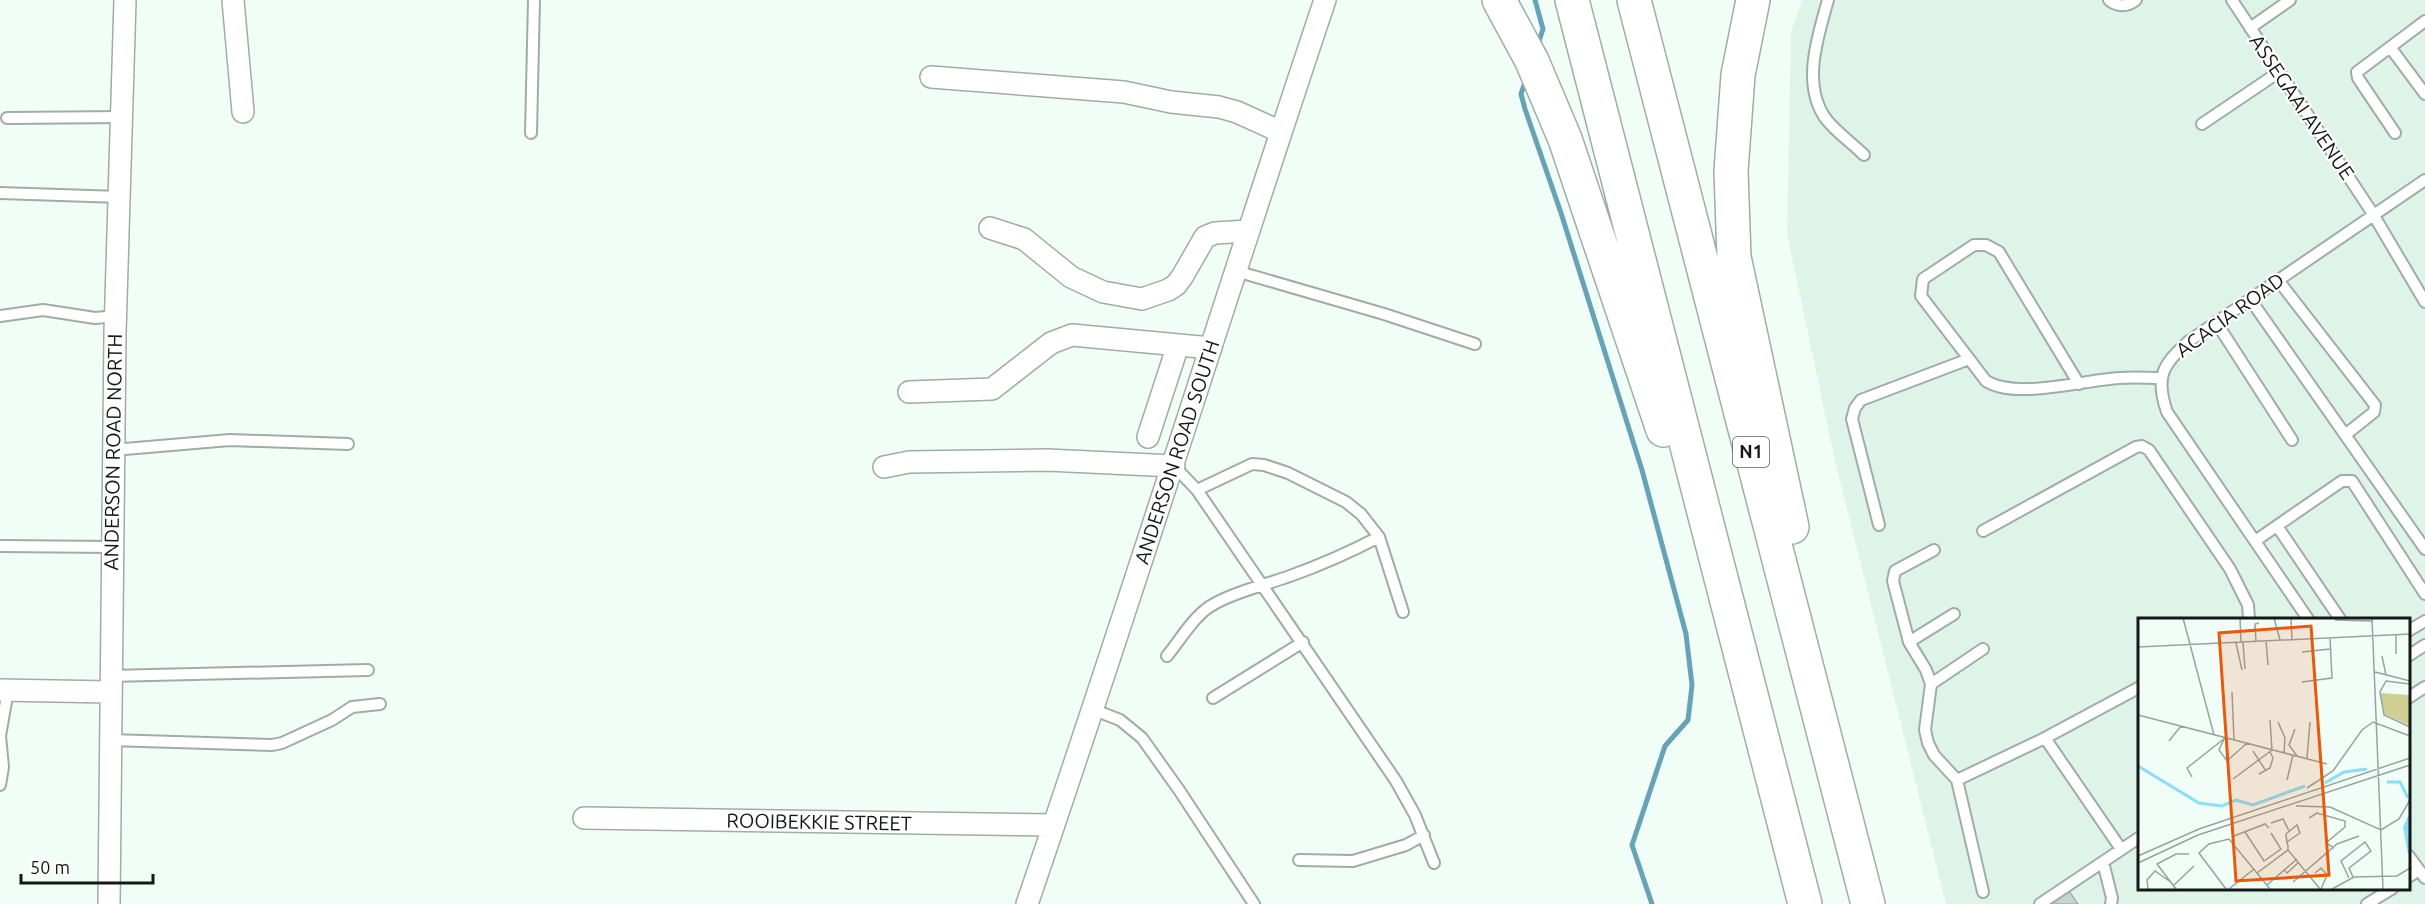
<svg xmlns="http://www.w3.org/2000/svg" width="2425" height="904" viewBox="0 0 2425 904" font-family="Ubuntu,sans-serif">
	<rect width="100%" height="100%" fill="#f1fef7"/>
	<!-- built -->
	<path fill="#dff4e9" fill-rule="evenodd" d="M1802,0H2425V904H1946L1835,461L1787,234L1791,32ZM2140,619H2408V888H2140Z"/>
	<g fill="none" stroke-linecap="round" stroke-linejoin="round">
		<!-- stream -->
		<path stroke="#66a3b6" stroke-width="5" d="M1535,0L1543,29L1538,44
			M1526,79L1521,94L1525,109L1561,213L1642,470L1686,634L1692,685L1688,720L1665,746L1632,845L1652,904"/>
	</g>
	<!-- building -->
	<path fill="#c6d4d3" stroke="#a4b2b1" stroke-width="1.5" d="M2069,891L2078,904H2050Z"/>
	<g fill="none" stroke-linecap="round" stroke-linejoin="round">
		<!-- lane casing -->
		<g stroke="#a0aca6" stroke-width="14">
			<path id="lane" d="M1828,0C1818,36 1801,85 1826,119C1836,132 1852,143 1864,155
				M2109,0C2117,7 2127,7 2136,0
				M2232,0L2373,214L2425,302
				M2250,28L2290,0
				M2390,47L2425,94
				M7,118L123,117
				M2202,124L2279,72
				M531,133L534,0
				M2395,133L2358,78L2357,72L2425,21
				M0,193L120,197
				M1236,271L1384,314L1475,344
				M2278,280L2375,405L2374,412L2345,435
				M2250,299L2425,549
				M0,316L43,310L95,318L116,316
				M2216,322L2292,440
				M2079,384L1999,252L1986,245H1974L1923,279L1921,296L1986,381C2016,400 2084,380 2119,378C2133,377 2147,378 2161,378
				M113,450L230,440L348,444
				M1174,466L1197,490L1396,781L1415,815L1434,863
				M1197,490L1252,464L1264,465L1288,473L1346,502L1361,514L1379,537L1403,612
				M1879,525L1852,419L1855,408L1861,400L1969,359
				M2277,526L2340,619
				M1983,531L2136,447L2142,446L2149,450L2230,569L2248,605L2249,619
				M2255,541L2342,481H2352L2425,594
				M0,546L112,547
				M1934,550L1895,571L1893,581L1909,642L1926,670L1931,684L1925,730L1928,743L1934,755L1957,780L1983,892
				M2308,619L2167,412C2155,377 2162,365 2189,341L2425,180
				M2408,631L2425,621
				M1909,642L1954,614
				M1167,656C1180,640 1192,619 1209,607C1231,593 1265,585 1290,576C1321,565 1350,552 1379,537
				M2408,656L2425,645
				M110,676L368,670
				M1931,684L1983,649
				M1213,698L1303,642
				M2408,698L2425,687
				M1092,709L1120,720L1142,738L1179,790L1254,904
				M2045,738L2121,849
				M110,740L272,745L282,743L332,720L352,707L380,704
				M1957,780L2045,738L2140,687
				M0,785L3,767L0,736L8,690
				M2408,855L2425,878
				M1299,860L1353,861L1406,845L1424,835
				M2103,862L2112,898L2111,904
				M2408,877L2419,870
				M2040,904L2140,837
				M2367,904L2393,888"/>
		</g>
		<!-- street casing -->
		<g stroke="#a0aca6" stroke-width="24">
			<path id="street" d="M233,0L243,112
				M931,77L1124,92L1171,102L1219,107L1237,112L1281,132
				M990,228L1024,239L1071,277L1103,292L1142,299L1168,290L1176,285L1182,277L1205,237L1215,233L1248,231
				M909,392L992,389L1051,343L1072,335L1211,348
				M1148,437L1178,345
				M884,467L909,462L1047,460L1174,466
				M0,690L110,692
				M584,818L1054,825
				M109,904L115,333L125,0
				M1027,904C1130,604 1224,301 1325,0"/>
		</g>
		<!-- highway casing -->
		<g stroke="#a0aca6" stroke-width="36">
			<path id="highway" d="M1499,0L1532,61L1565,139L1663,430
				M1572,0L1805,904
				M1634,0L1868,904
				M1753,0L1738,75L1731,171L1734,257L1792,527"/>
		</g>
		<!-- lane -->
		<use href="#lane" stroke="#fff" stroke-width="10"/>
		<!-- street -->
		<use href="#street" stroke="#fff" stroke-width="21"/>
		<!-- highway -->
		<use href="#highway" stroke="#fff" stroke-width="33"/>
	</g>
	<g text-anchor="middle" stroke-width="4.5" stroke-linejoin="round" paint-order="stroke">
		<!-- shield labels -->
		<rect fill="#fff" stroke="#5a5d5c" stroke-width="1.5" x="1733" y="437" width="36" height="30" rx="4.5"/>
		<g font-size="18" font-weight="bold" fill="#141816">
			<text x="1751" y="458">N1</text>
		</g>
		<!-- street labels -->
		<g font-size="20" fill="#141816" stroke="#fff">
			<text transform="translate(2302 107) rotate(56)" y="7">ASSEGAAI AVENUE</text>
			<text transform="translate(2230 315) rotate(-36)" y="7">ACACIA ROAD</text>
			<text transform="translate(113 452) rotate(-89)" y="7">ANDERSON ROAD NORTH</text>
			<text transform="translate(1177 452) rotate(-72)" y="7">ANDERSON ROAD SOUTH</text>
			<text transform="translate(819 822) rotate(1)" y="7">ROOIBEKKIE STREET</text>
		</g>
	</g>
	<!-- overview -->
	<g transform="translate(2138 618)">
		<rect width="272" height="272" fill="#f1fef7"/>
		<path d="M243,75L271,77V107L246,96Z" fill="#d0cf93"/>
		<path d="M271,196L272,236H270L265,209Z" fill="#89defa"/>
		<path fill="none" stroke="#89defa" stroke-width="3" d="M0,148L61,185L84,188L98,182L115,187L167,168M249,164H262L270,180M187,165L206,154L229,151"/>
		<path fill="none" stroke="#99a29d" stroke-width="1.5" d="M45,0L76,117M102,0L103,24M136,0L142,22M153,0L154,22M234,0L245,271M197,2L234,3M128,23L130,47M105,24L107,51M118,24L117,6L121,5M98,25L104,52M0,29L272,16M164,34L192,31M258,36V17M244,38L248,57M237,54L272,63M164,64L194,60L192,20M272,66L248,63L242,74L246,97L272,109M94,74L96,122M0,97L189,146M140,104L147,120L146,135M157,111L151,127L159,138M86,121L81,132L89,143L109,125M31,123L43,108M115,133L128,153M169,140L172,104M121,156L132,150L135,140L132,134M54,159L49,150L87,120M95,161L134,132L132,102M149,162L155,137M169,170L195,153L224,112L235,104L272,118M158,188L192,189L243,212L261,201L272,182M171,200L179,195L207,203V209L188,225L196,230M133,205L145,201L151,213M107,214L126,243L143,231L133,215M96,218L127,206L131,210M149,224L162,215L159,207L148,216V217L149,224L150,228V232M0,238L61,211L272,140M0,245L60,217L272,147M146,252L149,255L161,244M119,255L150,232L182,271M177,255L183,250L189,257L183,271M211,260L203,243L227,224L233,233L211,250L215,259M155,264L199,226L221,218M36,267L56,248M129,267L159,241M10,271L9,262L17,253L34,265M38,271L19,246L38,236H51M88,271L61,235L71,226L91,221L132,271M91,271L116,251M194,271L216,259L259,258L272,250"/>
		<path fill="#e8590c" fill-opacity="0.15" stroke="#e8590c" stroke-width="3" d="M173,8L191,257L98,263L81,15Z"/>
		<rect width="272" height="272" fill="none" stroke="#141816" stroke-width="3"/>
	</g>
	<!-- scale -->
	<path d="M21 874v9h132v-9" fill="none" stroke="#141816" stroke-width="3"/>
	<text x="30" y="874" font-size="18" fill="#141816" stroke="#ffffff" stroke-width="4.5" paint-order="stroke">50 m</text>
</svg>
